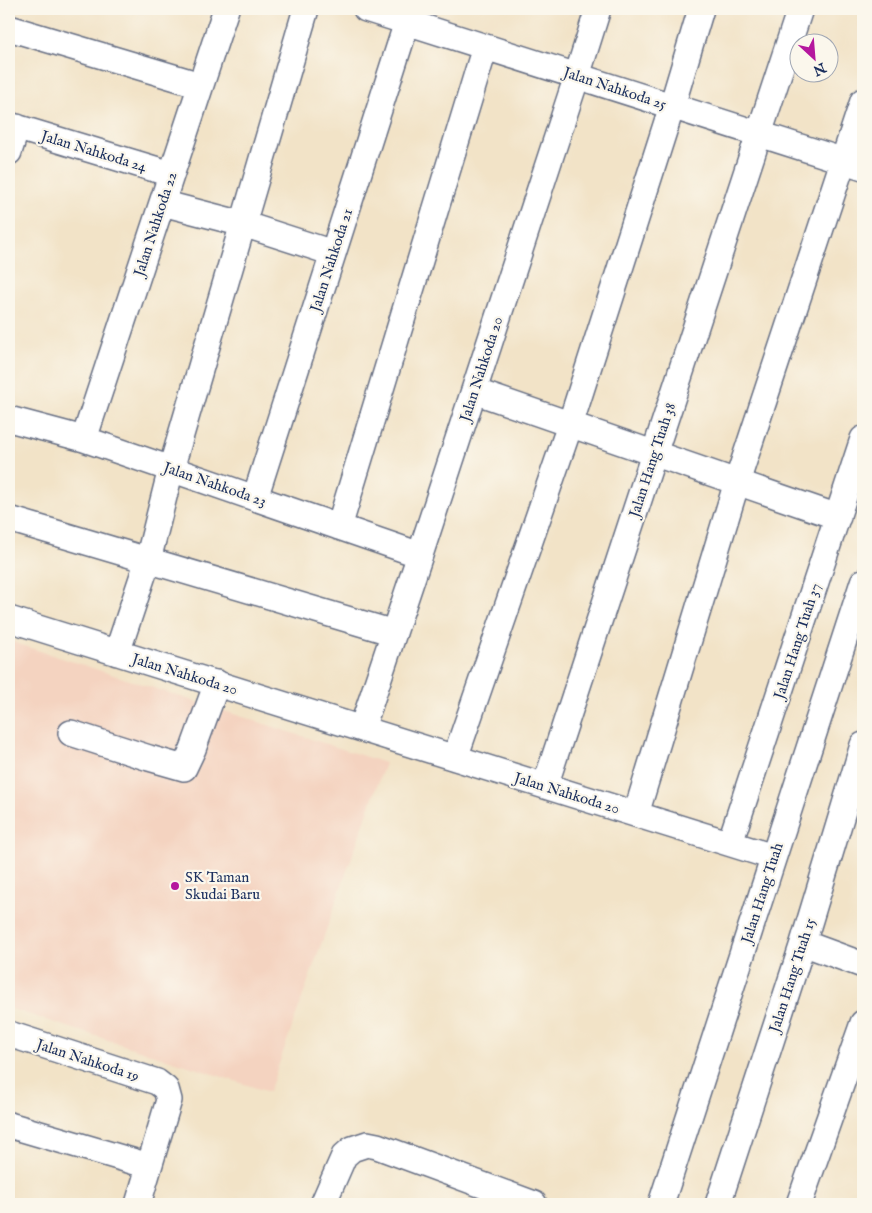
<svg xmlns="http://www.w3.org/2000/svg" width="872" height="1213" viewBox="0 0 872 1213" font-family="'IM FELL English',serif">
	<rect width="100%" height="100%" fill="#fbf7ec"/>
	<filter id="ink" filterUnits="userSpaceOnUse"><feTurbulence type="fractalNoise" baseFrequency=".02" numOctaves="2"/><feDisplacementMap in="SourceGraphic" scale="10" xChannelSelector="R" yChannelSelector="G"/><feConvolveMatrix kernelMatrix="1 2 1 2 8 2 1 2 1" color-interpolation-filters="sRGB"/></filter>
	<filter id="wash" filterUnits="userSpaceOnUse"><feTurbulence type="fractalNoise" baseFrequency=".0096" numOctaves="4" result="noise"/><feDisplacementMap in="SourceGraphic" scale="20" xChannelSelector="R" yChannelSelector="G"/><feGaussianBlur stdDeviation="1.12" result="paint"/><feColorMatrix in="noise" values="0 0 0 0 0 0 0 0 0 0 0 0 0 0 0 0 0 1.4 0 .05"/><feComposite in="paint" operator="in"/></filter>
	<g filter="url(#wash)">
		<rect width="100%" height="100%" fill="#f2e3c7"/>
		<!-- built -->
		<path fill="#f4d3c0" d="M9,641L385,763L269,1092L9,1008Z"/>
	</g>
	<g filter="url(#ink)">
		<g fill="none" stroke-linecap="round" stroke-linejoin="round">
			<!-- minor casing -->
			<g stroke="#666e83" stroke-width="28">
				<path id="minor" d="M366,9L863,167
					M9,28L200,85
					M9,125L171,174
					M9,152L17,127
					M162,203L243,224L333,253
					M474,391L838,517
					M9,419L84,439L420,555
					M84,439L226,9
					M255,498L407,22
					M9,519L394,633
					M339,527L485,47
					M9,619L773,857
					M117,653L148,560L171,469L306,9
					M362,728L420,555L577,76L598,9
					M71,733L149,758L184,768L193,749L217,683
					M455,758L570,425L672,106L701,9
					M545,786L800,9
					M636,814L737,482L863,101
					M730,843L863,439
					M803,943L863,965
					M9,1034L157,1082L166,1089L169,1100L138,1204
					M9,1125L149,1166
					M323,1204L344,1156L352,1149L367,1144L377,1146L534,1204
					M661,1204L863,582
					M718,1204L803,943L863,745
					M799,1204L863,1023"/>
			</g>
			<!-- minor -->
			<use href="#minor" stroke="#fff" stroke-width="25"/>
		</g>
	</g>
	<!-- markers -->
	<circle fill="#b5179e" stroke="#fbf7ec" stroke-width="2" cx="175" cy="886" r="5"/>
	<g text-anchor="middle" stroke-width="4.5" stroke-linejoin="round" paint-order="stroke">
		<!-- street labels -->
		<g font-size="15" fill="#1b2f5e" stroke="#fbf7ec">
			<text transform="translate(615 88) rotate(18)" y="5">Jalan Nahkoda 25</text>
			<text transform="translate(94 151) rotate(17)" y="5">Jalan Nahkoda 24</text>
			<text transform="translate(155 224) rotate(-72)" y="5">Jalan Nahkoda 22</text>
			<text transform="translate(331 260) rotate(-72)" y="5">Jalan Nahkoda 21</text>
			<text transform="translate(481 369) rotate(-72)" y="5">Jalan Nahkoda 20</text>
			<text transform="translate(652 460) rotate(-72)" y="5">Jalan Hang Tuah 38</text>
			<text transform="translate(215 484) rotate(19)" y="5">Jalan Nahkoda 23</text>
			<text transform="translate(797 641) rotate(-72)" y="5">Jalan Hang Tuah 37</text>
			<text transform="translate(185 674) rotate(17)" y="5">Jalan Nahkoda 20</text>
			<text transform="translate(567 793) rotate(17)" y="5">Jalan Nahkoda 20</text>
			<text transform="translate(762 893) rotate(-72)" y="5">Jalan Hang Tuah</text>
			<text transform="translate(792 975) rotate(-72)" y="5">Jalan Hang Tuah 15</text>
			<text transform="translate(88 1060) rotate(18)" y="5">Jalan Nahkoda 19</text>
		</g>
		<!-- poi labels -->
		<g font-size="15" fill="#1b2f5e" stroke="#fbf7ec" text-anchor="start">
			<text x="185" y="882">SK Taman<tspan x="185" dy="17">Skudai Baru</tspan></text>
		</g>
	</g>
	<!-- margin -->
	<rect width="872" height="1213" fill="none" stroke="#fbf7ec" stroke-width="30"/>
	<!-- north arrow -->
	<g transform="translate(814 58) rotate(154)"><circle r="24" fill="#fbf7ec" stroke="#a1a7b3"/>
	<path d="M0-4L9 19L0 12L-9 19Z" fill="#b5179e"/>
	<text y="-8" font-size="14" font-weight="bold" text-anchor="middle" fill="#1b2f5e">N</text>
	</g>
</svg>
